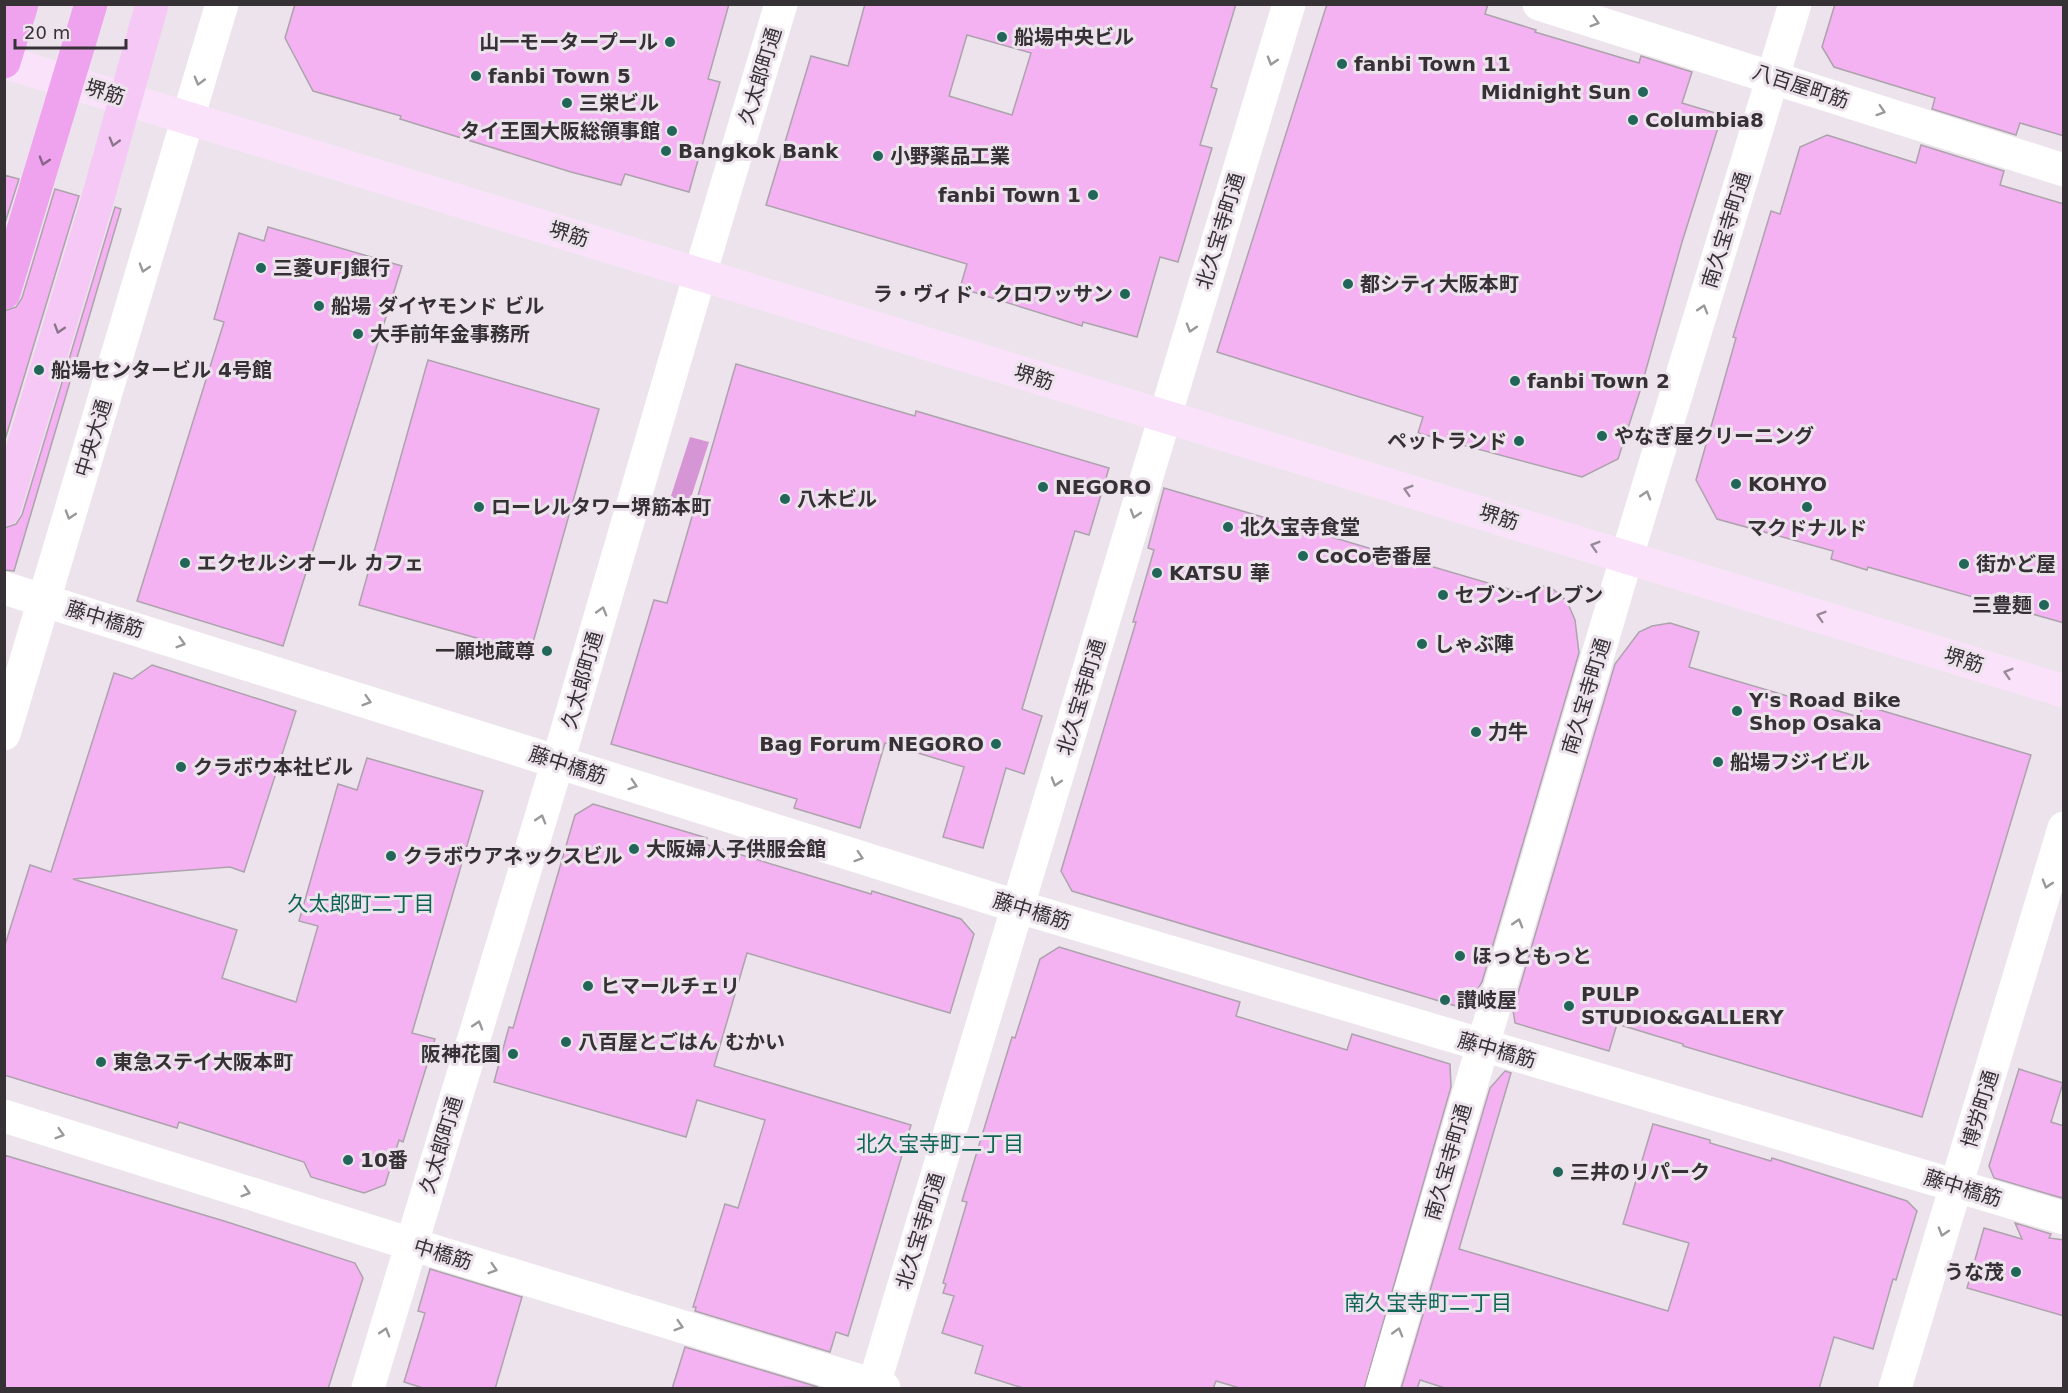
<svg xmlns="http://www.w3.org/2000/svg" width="2068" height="1393" viewBox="0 0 2068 1393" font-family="'DejaVu Sans','Noto Sans JP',sans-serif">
	<rect width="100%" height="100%" fill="#ede3ec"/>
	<!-- water -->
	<path fill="#d696d5" d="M690,437L709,442L687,510L668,505Z"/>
	<!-- building -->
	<path fill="#f4b2f2" stroke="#aca3ac" stroke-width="1.5" fill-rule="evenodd" d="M295,4H729L708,79L720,82L689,192L625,174L621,185L571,172L400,119L401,116L313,91L285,38Z
		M865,4H1236L1211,87L1217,89L1200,145L1212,148L1178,262L1160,257L1137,337L1083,322L1082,326L960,288L967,264L766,205L811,56L848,66ZM967,35L1031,53L1012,115L949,96Z
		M1327,4H1488L1485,14L1536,30L1535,32L1639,63L1641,56L1692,72L1682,103L1722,115L1682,242L1640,391L1618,459L1582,477L1418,433L1423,417L1217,352Z
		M1835,4H2064V136L2020,123L2016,135L1932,109L1935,98L1834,67L1822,47Z
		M1827,135L1916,163L1921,145L2004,171L2000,185L2064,204V623L1868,567L1867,570L1831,559L1833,551L1717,519L1696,480L1736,338L1733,337L1771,211L1780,214L1800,147Z
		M4,175L19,179L4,226Z
		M55,189L79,196L4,443V311L16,307L22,298Z
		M115,207L121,209L14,571L4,570V528L16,524L22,515Z
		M268,227L402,266L283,646L137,601L224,322L214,319L239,233L264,241Z
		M428,360L599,409L530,653L359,605Z
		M736,364L915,416L916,411L1109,468L1089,535L1075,531L1022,709L1042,716L1024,774L1006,768L983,848L943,837L964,767L885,743L860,828L794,808L797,799L611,744L654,600L667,603Z
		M1164,488L1522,593L1540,586L1550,587L1563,597L1569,606L1575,620L1579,653L1482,982L1466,1009L1072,891L1061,871L1136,622H1133L1154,550L1148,548Z
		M1670,623L1699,632L1689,667L1859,717L1863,705L2031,755L1922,1117L1683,1046V1044L1617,1024L1609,1051L1515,1023L1513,1010L1615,664L1639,632L1652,626Z
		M152,665L296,711L244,872L230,867L73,879L237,930L222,978L296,1002L318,926L299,921L338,784L357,790L367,758L483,791L412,1033L435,1039L403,1142L399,1140L385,1185L364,1193L311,1177L304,1162L179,1122L177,1128L4,1075V948L30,865L51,872L114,673L132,679Z
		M593,804L707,838L705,844L871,894L872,891L961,919L974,934L950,1013L747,953L714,1066L911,1125L848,1336L836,1332L830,1352L695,1311L696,1307H693L725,1204L738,1208L765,1120L697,1100L686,1137L494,1082L509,1027L513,1028L575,815Z
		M1059,947L1240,1002L1236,1016L1347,1050L1352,1034L1450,1064L1451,1087L1364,1389H1243L1216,1381L1213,1389H1026L975,1373L983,1346L942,1333L954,1296L943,1293L946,1284L943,1283L967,1202L962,1201L1012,1037L1015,1038L1040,959Z
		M2019,1069L2063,1083L2051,1122L2064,1126V1191L2062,1198L1994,1178L1989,1166Z
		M1505,1071L1511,1073L1459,1249L1668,1311L1689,1243L1623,1224L1653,1124L1710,1140V1143L1771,1161L1772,1158L1907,1201L1917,1211L1896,1280L1893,1279L1873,1349L1834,1337L1819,1389H1448L1420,1380L1417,1389H1401L1490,1088Z
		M4,1155L224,1221L355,1263L363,1278L328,1389H4Z
		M2015,1223L2051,1234L2049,1238L2064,1240V1316L1967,1288L1984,1228L2022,1239Z
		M430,1269L522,1297L495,1389H426L404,1382L425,1313L418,1311Z
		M685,1347L818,1387L672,1389Z"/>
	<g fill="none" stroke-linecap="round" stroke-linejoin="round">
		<!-- minor -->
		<path stroke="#fff" stroke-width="33" d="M1539,4L2064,170
			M4,588L1019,907L2064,1218
			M4,1116L411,1244L884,1388
			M368,1388L558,761L700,274L781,4
			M873,1388L1289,4
			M1382,1388L1627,556L1795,4
			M1895,1388L2064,828"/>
		<!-- tertiary -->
		<path stroke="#fff" stroke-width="33" d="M4,734L222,4"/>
		<!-- secondary -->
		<path stroke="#fae3fa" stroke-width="33" d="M4,62L2064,691"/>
		<!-- primary -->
		<path stroke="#f5c8f5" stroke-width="33" d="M4,510L96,205L152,4"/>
		<!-- motorway -->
		<path stroke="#efa3ee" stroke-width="33" d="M4,62L22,4
			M4,293L91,4"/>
	</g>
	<!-- one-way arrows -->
	<defs><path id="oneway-chevron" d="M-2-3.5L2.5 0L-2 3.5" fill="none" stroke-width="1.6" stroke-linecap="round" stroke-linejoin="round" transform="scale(1.5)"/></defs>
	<g stroke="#9a989a">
		<use href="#oneway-chevron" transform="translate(1595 22) rotate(17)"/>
		<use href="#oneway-chevron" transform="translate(1272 61) rotate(107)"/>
		<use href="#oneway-chevron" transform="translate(199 81) rotate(106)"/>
		<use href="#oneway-chevron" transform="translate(1881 111) rotate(18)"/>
		<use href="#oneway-chevron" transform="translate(144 268) rotate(107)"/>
		<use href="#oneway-chevron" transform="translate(1703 309) rotate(-73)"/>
		<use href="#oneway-chevron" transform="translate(1191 328) rotate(107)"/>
		<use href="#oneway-chevron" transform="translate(1646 495) rotate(-73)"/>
		<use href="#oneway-chevron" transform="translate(1135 514) rotate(107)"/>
		<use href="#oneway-chevron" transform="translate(70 515) rotate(107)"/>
		<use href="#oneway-chevron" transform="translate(602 611) rotate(-74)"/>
		<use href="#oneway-chevron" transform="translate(181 643) rotate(17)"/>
		<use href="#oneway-chevron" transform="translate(367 701) rotate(17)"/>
		<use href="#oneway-chevron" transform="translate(1056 782) rotate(107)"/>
		<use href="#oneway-chevron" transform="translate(633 785) rotate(18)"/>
		<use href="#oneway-chevron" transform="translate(541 819) rotate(-73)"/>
		<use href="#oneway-chevron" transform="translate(859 857) rotate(18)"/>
		<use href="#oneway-chevron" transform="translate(2047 884) rotate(107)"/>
		<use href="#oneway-chevron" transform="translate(1518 923) rotate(-73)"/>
		<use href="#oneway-chevron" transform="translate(478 1025) rotate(-73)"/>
		<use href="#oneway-chevron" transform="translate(60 1134) rotate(17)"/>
		<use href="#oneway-chevron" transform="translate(246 1192) rotate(17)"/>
		<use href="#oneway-chevron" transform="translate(1943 1232) rotate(107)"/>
		<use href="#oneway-chevron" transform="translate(493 1269) rotate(17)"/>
		<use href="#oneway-chevron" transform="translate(679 1326) rotate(17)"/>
		<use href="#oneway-chevron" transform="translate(385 1332) rotate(-73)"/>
		<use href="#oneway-chevron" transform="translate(1398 1332) rotate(-74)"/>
	</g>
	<g stroke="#8b758b">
		<use href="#oneway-chevron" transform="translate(114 142) rotate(106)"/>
		<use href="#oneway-chevron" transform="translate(59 329) rotate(107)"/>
	</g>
	<use stroke="#896488" href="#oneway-chevron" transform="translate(44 161) rotate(107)"/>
	<g stroke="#988a98">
		<use href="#oneway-chevron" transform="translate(1408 490) rotate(-163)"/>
		<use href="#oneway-chevron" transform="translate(1595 546) rotate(-163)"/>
		<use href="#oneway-chevron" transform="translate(1821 616) rotate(-163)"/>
		<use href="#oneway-chevron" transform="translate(2008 673) rotate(-163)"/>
	</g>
	<!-- markers -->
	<g fill="#216659" stroke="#ede3ec" stroke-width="2">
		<circle cx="1002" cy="37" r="6"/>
		<circle cx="670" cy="42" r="6"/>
		<circle cx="1342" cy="64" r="6"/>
		<circle cx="476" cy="76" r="6"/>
		<circle cx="1643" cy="92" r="6"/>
		<circle cx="567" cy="103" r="6"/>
		<circle cx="1633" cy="120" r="6"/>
		<circle cx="672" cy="131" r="6"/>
		<circle cx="666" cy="151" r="6"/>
		<circle cx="878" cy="156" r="6"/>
		<circle cx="1093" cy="195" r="6"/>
		<circle cx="261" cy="268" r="6"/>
		<circle cx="1348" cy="284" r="6"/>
		<circle cx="1125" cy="294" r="6"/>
		<circle cx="319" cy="306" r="6"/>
		<circle cx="358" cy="334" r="6"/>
		<circle cx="39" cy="370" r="6"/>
		<circle cx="1515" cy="381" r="6"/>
		<circle cx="1602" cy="436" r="6"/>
		<circle cx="1519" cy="441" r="6"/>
		<circle cx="1736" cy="484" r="6"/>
		<circle cx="1043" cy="487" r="6"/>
		<circle cx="785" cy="499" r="6"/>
		<circle cx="479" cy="507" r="6"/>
		<circle cx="1807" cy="507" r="6"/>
		<circle cx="1228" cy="527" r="6"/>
		<circle cx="1303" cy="556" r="6"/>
		<circle cx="185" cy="563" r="6"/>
		<circle cx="1964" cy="564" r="6"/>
		<circle cx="1157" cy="573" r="6"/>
		<circle cx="1443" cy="595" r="6"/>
		<circle cx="2044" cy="605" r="6"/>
		<circle cx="1422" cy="644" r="6"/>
		<circle cx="547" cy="651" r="6"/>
		<circle cx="1737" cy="711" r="6"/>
		<circle cx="1476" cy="732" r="6"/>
		<circle cx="996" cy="744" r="6"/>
		<circle cx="1718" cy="762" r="6"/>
		<circle cx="181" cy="767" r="6"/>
		<circle cx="634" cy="849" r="6"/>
		<circle cx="391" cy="856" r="6"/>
		<circle cx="1460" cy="956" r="6"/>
		<circle cx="588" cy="986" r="6"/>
		<circle cx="1445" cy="1000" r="6"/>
		<circle cx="1569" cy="1006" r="6"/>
		<circle cx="566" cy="1042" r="6"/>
		<circle cx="513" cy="1054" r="6"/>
		<circle cx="101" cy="1062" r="6"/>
		<circle cx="348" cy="1160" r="6"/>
		<circle cx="1558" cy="1172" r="6"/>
		<circle cx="2016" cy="1272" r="6"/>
	</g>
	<g text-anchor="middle" stroke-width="6" stroke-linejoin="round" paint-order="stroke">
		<!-- poi labels -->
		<g font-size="20" font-weight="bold" fill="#353135" stroke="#ede3ec" text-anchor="start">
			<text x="1014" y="44">船場中央ビル</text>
			<text x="658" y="49" text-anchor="end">山一モータープール</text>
			<text x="1354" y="71">fanbi Town 11</text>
			<text x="488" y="83">fanbi Town 5</text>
			<text x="1631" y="99" text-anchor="end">Midnight Sun</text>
			<text x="579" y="110">三栄ビル</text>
			<text x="1645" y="127">Columbia8</text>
			<text x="660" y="138" text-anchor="end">タイ王国大阪総領事館</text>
			<text x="678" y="158">Bangkok Bank</text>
			<text x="890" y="163">小野薬品工業</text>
			<text x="1081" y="202" text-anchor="end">fanbi Town 1</text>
			<text x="273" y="275">三菱UFJ銀行</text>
			<text x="1360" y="291">都シティ大阪本町</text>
			<text x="1113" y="301" text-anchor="end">ラ・ヴィド・クロワッサン</text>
			<text x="331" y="313">船場 ダイヤモンド ビル</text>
			<text x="370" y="341">大手前年金事務所</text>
			<text x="51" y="377">船場センタービル 4号館</text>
			<text x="1527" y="388">fanbi Town 2</text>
			<text x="1614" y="443">やなぎ屋クリーニング</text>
			<text x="1507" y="448" text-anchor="end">ペットランド</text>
			<text x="1748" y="491">KOHYO</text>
			<text x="1055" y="494">NEGORO</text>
			<text x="797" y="506">八木ビル</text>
			<text x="491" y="514">ローレルタワー堺筋本町</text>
			<text x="1240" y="534">北久宝寺食堂</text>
			<text x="1807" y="535" text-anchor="middle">マクドナルド</text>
			<text x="1315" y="563">CoCo壱番屋</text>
			<text x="197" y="570">エクセルシオール カフェ</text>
			<text x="1976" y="571">街かど屋</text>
			<text x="1169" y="580">KATSU 華</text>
			<text x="1455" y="602">セブン-イレブン</text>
			<text x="2032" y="612" text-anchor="end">三豊麺</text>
			<text x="1434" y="651">しゃぶ陣</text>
			<text x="535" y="658" text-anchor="end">一願地蔵尊</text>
			<text x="1749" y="707">Y's Road Bike<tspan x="1749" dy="23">Shop Osaka</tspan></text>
			<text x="1488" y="739">力牛</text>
			<text x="984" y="751" text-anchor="end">Bag Forum NEGORO</text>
			<text x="1730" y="769">船場フジイビル</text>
			<text x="193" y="774">クラボウ本社ビル</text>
			<text x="646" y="856">大阪婦人子供服会館</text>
			<text x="403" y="863">クラボウアネックスビル</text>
			<text x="1472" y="963">ほっともっと</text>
			<text x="600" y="993">ヒマールチェリ</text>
			<text x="1581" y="1001">PULP<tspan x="1581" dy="23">STUDIO&amp;GALLERY</tspan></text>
			<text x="1457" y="1007">讃岐屋</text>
			<text x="578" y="1049">八百屋とごはん むかい</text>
			<text x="501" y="1061" text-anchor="end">阪神花園</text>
			<text x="113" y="1069">東急ステイ大阪本町</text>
			<text x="360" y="1167">10番</text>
			<text x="1570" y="1179">三井のリパーク</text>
			<text x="2004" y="1279" text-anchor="end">うな茂</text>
		</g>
		<!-- street labels -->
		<g font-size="20" fill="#353135" stroke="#ede3ec">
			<text transform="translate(760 76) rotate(-73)" y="7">久太郎町通</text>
			<text transform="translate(1801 86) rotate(18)" y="7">八百屋町筋</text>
			<text transform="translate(105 92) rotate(17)" y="7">堺筋</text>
			<text transform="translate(1726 230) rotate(-73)" y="7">南久宝寺町通</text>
			<text transform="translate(1220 231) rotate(-73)" y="7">北久宝寺町通</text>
			<text transform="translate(569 234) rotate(17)" y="7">堺筋</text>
			<text transform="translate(1034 377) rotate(17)" y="7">堺筋</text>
			<text transform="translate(93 438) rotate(-73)" y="7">中央大通</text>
			<text transform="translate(1499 517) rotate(17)" y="7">堺筋</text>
			<text transform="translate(105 619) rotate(17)" y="7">藤中橋筋</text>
			<text transform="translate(1964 660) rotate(17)" y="7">堺筋</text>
			<text transform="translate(582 680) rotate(-74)" y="7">久太郎町通</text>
			<text transform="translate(1586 696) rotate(-73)" y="7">南久宝寺町通</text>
			<text transform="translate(1081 697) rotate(-73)" y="7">北久宝寺町通</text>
			<text transform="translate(568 765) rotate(18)" y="7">藤中橋筋</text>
			<text transform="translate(1032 911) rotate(17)" y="7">藤中橋筋</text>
			<text transform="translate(1497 1050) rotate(16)" y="7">藤中橋筋</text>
			<text transform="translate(1980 1109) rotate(-73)" y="7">博労町通</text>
			<text transform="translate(441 1145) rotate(-73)" y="7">久太郎町通</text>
			<text transform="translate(1448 1162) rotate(-74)" y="7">南久宝寺町通</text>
			<text transform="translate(1963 1188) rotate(17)" y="7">藤中橋筋</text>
			<text transform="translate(920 1231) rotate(-73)" y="7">北久宝寺町通</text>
			<text transform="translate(443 1254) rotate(17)" y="7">中橋筋</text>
		</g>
		<!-- neighbourhood labels -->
		<g font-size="21" fill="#0e6556" stroke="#ede3ec">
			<text x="361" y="911">久太郎町二丁目</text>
			<text x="940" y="1151">北久宝寺町二丁目</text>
			<text x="1428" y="1310">南久宝寺町二丁目</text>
		</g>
	</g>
	<!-- border -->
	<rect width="2068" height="1393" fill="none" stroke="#353135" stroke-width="12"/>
	<!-- scale -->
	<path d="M15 39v9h111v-9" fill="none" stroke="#353135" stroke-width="3"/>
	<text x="24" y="39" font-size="18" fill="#353135" stroke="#ede3ec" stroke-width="4.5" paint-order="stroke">20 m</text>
</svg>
